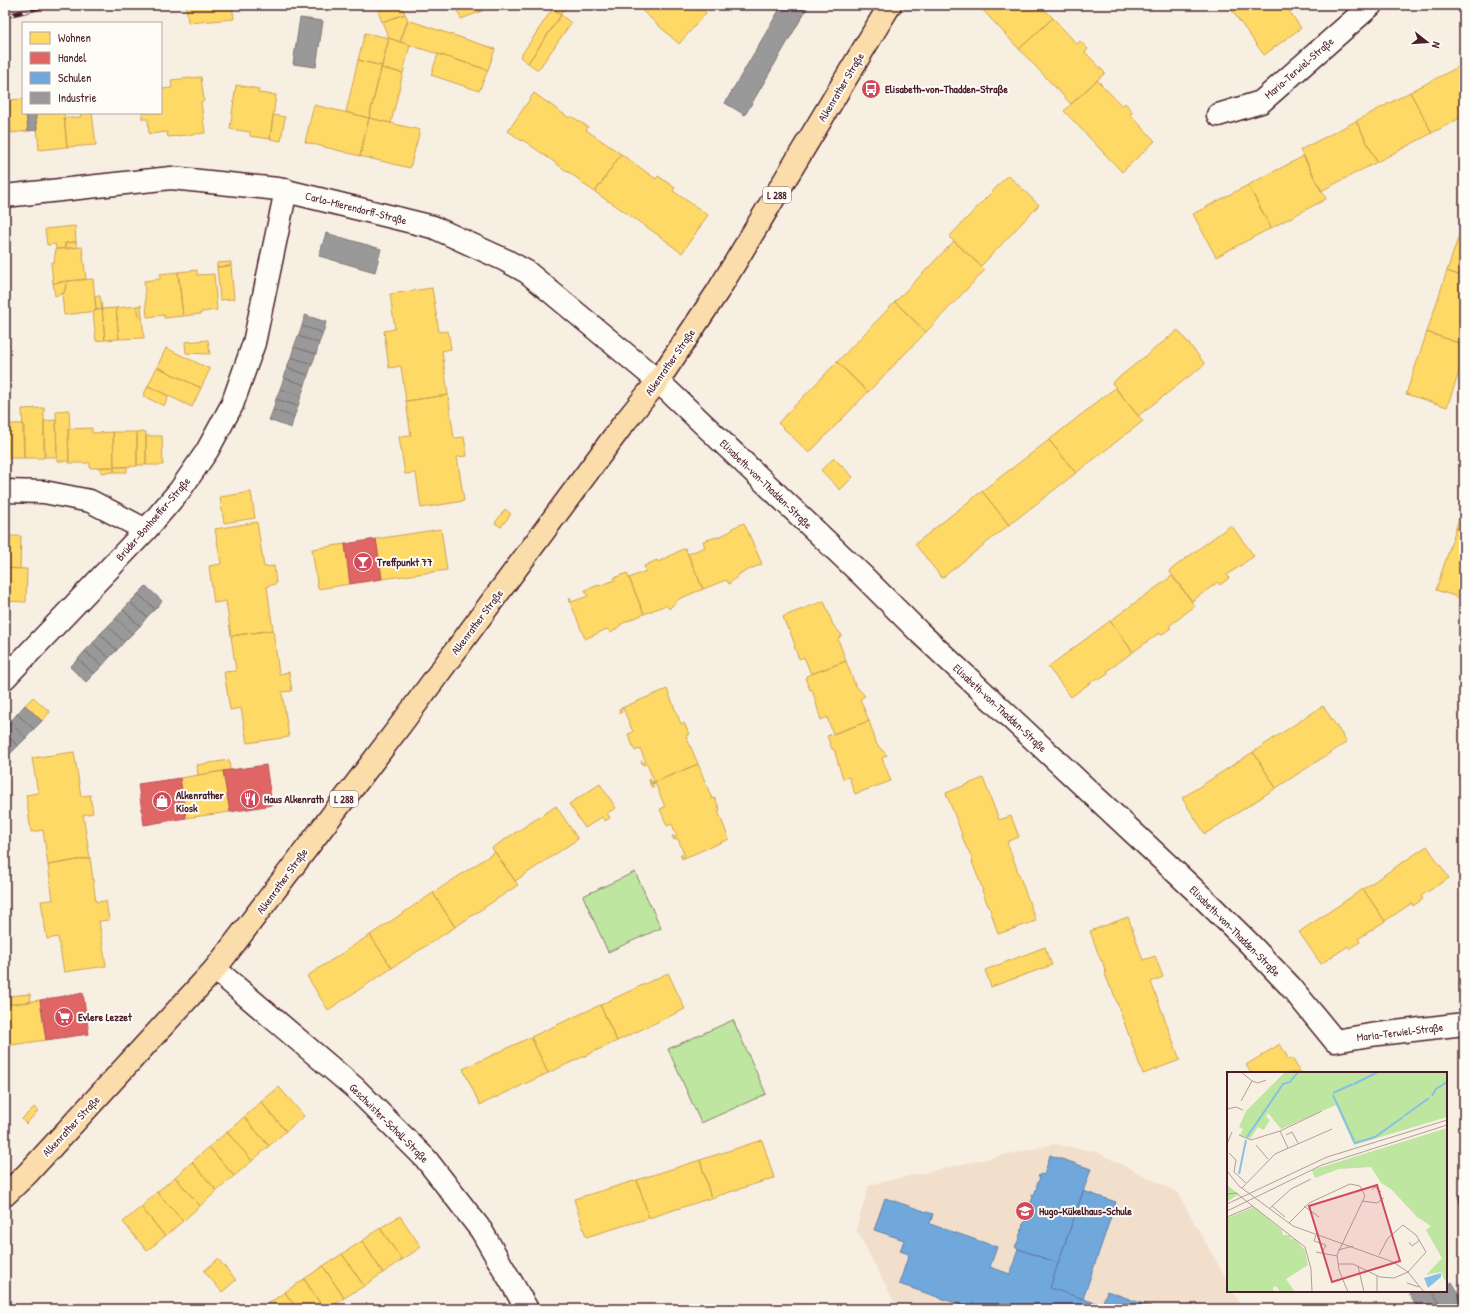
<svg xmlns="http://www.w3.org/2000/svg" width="1469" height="1314" viewBox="0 0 1469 1314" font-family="'Patrick Hand',sans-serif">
	<rect width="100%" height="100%" fill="#f8efe3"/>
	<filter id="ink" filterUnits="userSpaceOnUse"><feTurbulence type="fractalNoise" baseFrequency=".025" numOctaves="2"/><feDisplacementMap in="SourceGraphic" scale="8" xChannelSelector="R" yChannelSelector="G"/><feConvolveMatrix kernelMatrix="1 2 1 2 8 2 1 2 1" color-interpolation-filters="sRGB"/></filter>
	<g filter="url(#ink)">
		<!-- built -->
		<path fill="#f2dfcb" d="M1054,1144L1097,1152L1177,1192L1228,1282V1291H1233L1243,1309H898L856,1229L869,1185Z"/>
		<!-- green -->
		<path fill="#bee6a1" stroke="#848266" d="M635,872L661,928L608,952L583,896Z
			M733,1020L766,1094L701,1123L668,1049Z"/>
		<!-- homes -->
		<path fill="#ffd966" stroke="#c9a154" d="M186,5H232L234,19L188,23Z
			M376,5H401L405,14L382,22Z
			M455,5H480L482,11L461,19Z
			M550,5H569L560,15Z
			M636,5H698L706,13L679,44Z
			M978,5H1040L1053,18L1019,49Z
			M1228,5H1285L1301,28L1264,55Z
			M553,8L561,15L528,63L520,57Z
			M405,14L408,20L400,42L389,38L382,22Z
			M561,15L571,23L538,70L528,63Z
			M1053,18L1077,44L1080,41L1088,49L1085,52L1105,73L1071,104L1019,49Z
			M408,20L495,49L488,70L400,42Z
			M365,33L389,38L382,66L358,60Z
			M389,38L410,45L403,73L381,68Z
			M438,54L488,70L479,91L431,75Z
			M358,60L382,66L369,118L346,112Z
			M1464,64V116L1432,133L1410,92Z
			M381,68L403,73L391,123L369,118Z
			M201,77L204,101L201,102L205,133L168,137L167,132L149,134L148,119H142V113H161V89L172,88L171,80Z
			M1097,80L1122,106L1125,103L1133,112L1130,114L1155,141L1122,172L1064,111Z
			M236,85L259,89L258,93L276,95L270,139L250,136V132L230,129Z
			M1410,92L1432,133L1377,162L1356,121Z
			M534,93L569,118L571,116L588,127L586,130L621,154L595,192L580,182L581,181L523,140L522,141L508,131Z
			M23,99V113H26L28,131L11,133L8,100Z
			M314,105L369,118L360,156L305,142Z
			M52,113H64L67,147L39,150L36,115Z
			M80,113H92L96,145L67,147L64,118L81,117Z
			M273,115L285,117L281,141L270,139Z
			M369,118L420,130L410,168L360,156Z
			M1356,121L1377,162L1321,191L1300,150Z
			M621,154L656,179L658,176L675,188L673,191L708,215L682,253L668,243V242L609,201V202L595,192Z
			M1304,156L1326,199L1271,228L1248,185Z
			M1008,175L1039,205L981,266L949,237Z
			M1248,185L1271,228L1216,257L1193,214Z
			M1464,220V277L1447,271Z
			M75,226L76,242L65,243V249H56L55,244L47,245L45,229Z
			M954,241L985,270L926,332L895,302Z
			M76,242L77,247L65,249V243Z
			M82,247L86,279L53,283L51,263L54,262L56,249Z
			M231,262V266L217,267V263Z
			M231,266L234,299L220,300L217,267Z
			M197,270V275L214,274L217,310L201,312V314L183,316L178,272Z
			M1447,271L1464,277V345L1427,332Z
			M178,272L183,316L164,318V315L147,317L144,281L160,279V274Z
			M93,279L96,311L64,315L62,294L64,293L67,281Z
			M67,281L64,293L55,296L53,283Z
			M432,288L439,332L448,331L451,349L442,351L448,395L406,401L401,366L389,368L384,331L395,329L390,294Z
			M95,296H100L102,309L96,310Z
			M895,302L926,332L868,392L837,362Z
			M141,305L142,316L139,317L137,306Z
			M137,306L139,317L142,316L144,338L119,339L116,308Z
			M116,308L119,339L105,340L102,309Z
			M102,309L105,340L96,341L93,311Z
			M1178,330L1205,364L1138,416L1112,383Z
			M1427,332L1464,345V358L1447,407L1406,394Z
			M208,340L210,354L186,353L185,342Z
			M166,348L210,369L201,388L157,367Z
			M837,362L868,392L809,453L778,423Z
			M157,367L201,388L192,407L148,386Z
			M148,386L169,396L164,406L143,396Z
			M1115,388L1143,421L1076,473L1049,440Z
			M448,395L454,438L464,437L467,456L457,457L464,501L421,508L416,473L405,474L399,437L411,436L406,401Z
			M44,408V458H24L22,409Z
			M69,410L70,429H68L69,461H57L56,411Z
			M56,420L57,457H45L44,421Z
			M5,424H24V458H5Z
			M92,428V433L113,432L114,467L90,468V463H69L68,429Z
			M113,432H137V466L114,467Z
			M137,432H146V465H137Z
			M146,436H162L163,465H146Z
			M1049,440L1076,473L1009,525L982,491Z
			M834,458L853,477L840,490L821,470Z
			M101,467H114V472L101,473Z
			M114,467H127V472H114Z
			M982,491L1009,525L942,578L915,544Z
			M251,492L255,518L224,523L220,497Z
			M1464,504V531L1456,528Z
			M505,509L511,514L501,527L495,523Z
			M257,522L264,567L274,566L276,584L267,586L273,630L231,636L226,601L214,603L209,566L221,564L215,529Z
			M744,523L762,564L739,574V575L729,584L726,580L703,589L688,554L705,547L703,541L717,537V538L733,530L732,528Z
			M1231,525L1254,556L1227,575L1229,578L1220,585L1218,582L1192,601L1169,571Z
			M1456,528L1464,531V599L1436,590Z
			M441,529L447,570L382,579L376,539Z
			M5,536H21L20,569L5,568Z
			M345,544L350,584L318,589L312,549Z
			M685,548L703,589L679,599L669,609L666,605L644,614L629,578L646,571L644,566L657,560L658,562Z
			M5,568L27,569L26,602L5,601Z
			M627,573L644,614L621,624V625L611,633L607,629L585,639L569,599L570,598L571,602L588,596L585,590L599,585V586L615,580L614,578Z
			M1172,576L1195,606L1169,626L1171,628L1161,635L1159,633L1133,652L1110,621Z
			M824,601L833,625L842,635L838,639L846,661L811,674L804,657L799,659L794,646L795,645L789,629L788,630L783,617L784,616Z
			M1110,621L1133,652L1107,671L1109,673L1099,680L1097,678L1071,697L1048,667Z
			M273,630L279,674L289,672L292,691L282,692L289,737L247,743L241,708L230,710L224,672L236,671L231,636Z
			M846,661L855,685L865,696L860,699L869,721L833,734L827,717L821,720L812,689L810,690L805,678L807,677L806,676Z
			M667,689L681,724L684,723L689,734L686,736L698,764L650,784L649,780L650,779L651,782L654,781L647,764L643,765L641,761H642L643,763L646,762L640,749L635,751L628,734L633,732L623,708L621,709L622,712L620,713L619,709Z
			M33,697L50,712L42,721L25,705Z
			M1323,706L1347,742L1276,788L1253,752Z
			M869,721L877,745L887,755L882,758L891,781L855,794L849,777L843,779L834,749H832L827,736Z
			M74,752L81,796L90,795L93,813L83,815L90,858L48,865L43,830L31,832L26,795L38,793L32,758Z
			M1253,752L1276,788L1205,834L1182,798Z
			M229,760L230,770L198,775L197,765Z
			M698,764L712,799L715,798L720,810L718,811L729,839L682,859L680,855L682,854L683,857L685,856L678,839L674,840L672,836H674L675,838L677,837L672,824L667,826L660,809L665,807L655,783L652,784L654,787L652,788L650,784Z
			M223,771L230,812L186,818L180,778Z
			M983,778L999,820L1011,816L1019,837L1007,842L1036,921L998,934L989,906H988L982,890H983L972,862H973L968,849H967L961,834H962L946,793Z
			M600,784L616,808L607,813L610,818L605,821L602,817L585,828L569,804Z
			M556,806L578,839L515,881L492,848Z
			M1427,846L1449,878L1421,896L1423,899L1413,906L1412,903L1385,921L1363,889Z
			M495,852L518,885L455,927L433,893Z
			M90,858L96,902L106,901L109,920L99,921L106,966L64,972L58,937L47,939L41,901L53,900L48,865Z
			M1363,889L1385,921L1358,939L1360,942L1350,949L1348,946L1321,964L1299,932Z
			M433,893L455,927L392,968L370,935Z
			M1128,917L1143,960L1155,956L1163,977L1151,982L1180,1060L1143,1074L1112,989H1111L1105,974L1106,973L1102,960L1101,961L1090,931Z
			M370,935L392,968L328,1010L307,976Z
			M1045,947L1052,965L991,987L985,970Z
			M668,973L685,1009L617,1041L600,1005Z
			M30,994L31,1002L10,1004V996Z
			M40,1000L46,1040L5,1046V1005Z
			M600,1005L617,1041L548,1073L531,1037Z
			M531,1037L548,1073L480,1105L463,1069Z
			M1280,1044L1289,1060L1292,1058L1301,1073H1251L1246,1065Z
			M279,1087L304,1116L286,1131L261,1102Z
			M261,1102L286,1131L269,1146L244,1117Z
			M34,1107L38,1111L26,1124L22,1119Z
			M244,1117L269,1146L252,1161L227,1132Z
			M227,1132L252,1161L234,1176L209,1147Z
			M762,1140L774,1178L711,1198L700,1160Z
			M209,1147L234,1176L217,1191L192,1162Z
			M700,1160L711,1198L649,1218L637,1180Z
			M192,1162L217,1191L200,1206L175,1177Z
			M175,1177L200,1206L183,1221L157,1192Z
			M637,1180L649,1218L586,1237L574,1199Z
			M157,1192L183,1221L165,1236L141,1207Z
			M141,1207L165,1236L147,1251L123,1222Z
			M400,1216L421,1247L402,1260L380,1228Z
			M380,1228L402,1260L383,1273L362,1241Z
			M362,1241L383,1273L364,1286L342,1254Z
			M342,1254L364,1286L344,1298L323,1266Z
			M218,1259L236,1280L222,1292L204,1271Z
			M323,1266L344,1298L329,1309H324L304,1279Z
			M304,1279L324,1309H297L285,1292Z
			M285,1292L297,1309H269L266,1305Z"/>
		<!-- shops -->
		<path fill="#e06666" stroke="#b35154" d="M376,539L382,579L350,584L345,544Z
			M266,765L272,805L230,812L223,771Z
			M180,778L186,818L144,825L138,784Z
			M83,993L89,1034L46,1040L40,1000Z"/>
		<!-- schools -->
		<path fill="#6fa8dc" stroke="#647fa7" d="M1050,1155L1091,1169L1058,1263L1016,1248L1015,1246L1016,1245L1020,1237L1019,1235H1020L1023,1227L1022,1225H1023L1027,1217L1025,1216V1215H1027L1030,1206L1029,1205H1030L1033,1197L1032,1196V1195H1034L1037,1187L1036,1185H1037L1040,1177L1038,1176L1041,1174L1044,1175Z
			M1083,1191L1116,1202L1083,1299L1050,1288Z
			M885,1198L933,1214L930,1224L997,1247L990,1267L1010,1274L1018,1249L1058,1263L1050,1288L1102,1305L1107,1291L1152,1307V1309H973L899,1284L909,1254L900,1251L904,1240L874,1230Z"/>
		<!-- industry -->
		<path fill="#999" stroke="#817478" d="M782,5H809L745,115L725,103Z
			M300,18L323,21L316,67L293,64Z
			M26,113H35L37,130L28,131Z
			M326,233L381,249L375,272L319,256Z
			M305,315L326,322L323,333L302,326Z
			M302,326L323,333L319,343L298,336Z
			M298,336L319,343L316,354L294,347Z
			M294,347L316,354L312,364L291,357Z
			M291,357L312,364L308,375L287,368Z
			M287,368L308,375L305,385L284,378Z
			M284,378L305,385L301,396L280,389Z
			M280,389L301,396L298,406L276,399Z
			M276,399L298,406L294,417L273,410Z
			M273,410L294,417L291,428L269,420Z
			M146,586L162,601L155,609L138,594Z
			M138,594L155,609L147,617L130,602Z
			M130,602L147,617L140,626L123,610Z
			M123,610L140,626L132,634L116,618Z
			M116,618L132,634L124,642L108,626Z
			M108,626L124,642L117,650L100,634Z
			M100,634L117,650L109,658L93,643Z
			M93,643L109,658L102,666L85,651Z
			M85,651L102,666L94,674L78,659Z
			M78,659L94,674L86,682L70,667Z
			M25,705L42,721L34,729L17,714Z
			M17,714L34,729L26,738L10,722Z
			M10,722L26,738L18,746L5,734V727Z
			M5,734L18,746L10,754L5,749Z
			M1464,1194V1219L1458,1195Z
			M1452,1282L1464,1302V1309H1443L1434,1294L1438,1291H1446V1286Z
			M1414,1291H1432L1443,1309H1418L1409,1294Z"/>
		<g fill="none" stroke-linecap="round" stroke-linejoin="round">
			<!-- minor casing -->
			<g stroke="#4a1f2b" stroke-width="25">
				<path id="minor" d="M1218,115L1261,102L1371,5
					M5,196L171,178L278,189L433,227L505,260L527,272L658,381L863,576L920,633L1200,895L1247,941L1290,986L1335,1041L1370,1035L1464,1024
					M5,491L44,492L90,501L146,530
					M5,678L146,530L180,490L207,451L232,405L254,343L286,190
					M215,969L356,1089L426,1159L481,1230L527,1309"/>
			</g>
			<!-- major casing -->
			<g stroke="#4a1f2b" stroke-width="25">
				<path id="major" d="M5,1195L27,1174L215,969L399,727L624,423L658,381L718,291L890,5"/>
			</g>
			<!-- minor -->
			<use href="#minor" stroke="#fdfcf7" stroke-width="22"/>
			<!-- major -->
			<use href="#major" stroke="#faddab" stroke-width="22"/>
			<!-- rail casing -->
			<g stroke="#4a1f2b" stroke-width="4.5">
				<path id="rail" d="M5,16L51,5"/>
			</g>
			<!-- rail -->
			<use href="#rail" stroke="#fdfcf7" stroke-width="3" stroke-dasharray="9" stroke-linecap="butt"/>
		</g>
	</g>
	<!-- icons -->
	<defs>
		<g id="bus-disc" transform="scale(1)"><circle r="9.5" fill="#d1495b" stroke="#fdfcf7"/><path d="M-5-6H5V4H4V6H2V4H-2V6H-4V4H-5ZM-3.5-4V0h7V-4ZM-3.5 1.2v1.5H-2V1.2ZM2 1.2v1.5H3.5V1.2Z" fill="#fff"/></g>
		<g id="bar-disc" transform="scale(1)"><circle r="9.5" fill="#d1495b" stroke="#fdfcf7"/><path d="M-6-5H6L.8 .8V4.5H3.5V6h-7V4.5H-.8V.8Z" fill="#fff"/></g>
		<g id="restaurant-disc" transform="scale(1)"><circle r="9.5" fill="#d1495b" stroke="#fdfcf7"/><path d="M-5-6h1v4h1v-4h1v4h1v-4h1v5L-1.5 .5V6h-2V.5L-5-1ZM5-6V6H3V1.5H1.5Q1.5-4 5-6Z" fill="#fff"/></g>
		<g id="shop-disc" transform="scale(1)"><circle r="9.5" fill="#d1495b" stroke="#fdfcf7"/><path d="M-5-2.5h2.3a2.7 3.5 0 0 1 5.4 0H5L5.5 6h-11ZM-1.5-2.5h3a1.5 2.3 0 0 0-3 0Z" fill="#fff"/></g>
		<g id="supermarket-disc" transform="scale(1)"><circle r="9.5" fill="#d1495b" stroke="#fdfcf7"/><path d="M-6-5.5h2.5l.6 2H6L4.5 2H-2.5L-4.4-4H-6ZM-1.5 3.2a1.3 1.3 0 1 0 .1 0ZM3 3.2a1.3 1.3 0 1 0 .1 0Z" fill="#fff"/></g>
		<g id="school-disc" transform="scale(1)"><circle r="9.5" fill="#d1495b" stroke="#fdfcf7"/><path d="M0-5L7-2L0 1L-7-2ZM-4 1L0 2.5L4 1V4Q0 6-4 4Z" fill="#fff"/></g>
	</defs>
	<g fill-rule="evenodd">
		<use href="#bus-disc" x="871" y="89"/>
		<use href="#bar-disc" x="363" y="562"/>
		<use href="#restaurant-disc" x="250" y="799"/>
		<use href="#shop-disc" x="162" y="801"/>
		<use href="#supermarket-disc" x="64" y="1017"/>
		<use href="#school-disc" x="1025" y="1211"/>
	</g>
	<g text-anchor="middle" stroke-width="4" stroke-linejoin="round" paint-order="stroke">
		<!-- shield labels -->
		<g fill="#fdfcf7" stroke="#806168" stroke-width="1">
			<rect x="763" y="187" width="28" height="16" rx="3"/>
			<rect x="330" y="791" width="28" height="16" rx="3"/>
		</g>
		<g font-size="10" font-weight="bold" fill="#4a1f2b">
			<text x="777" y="199">L 288</text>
			<text x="344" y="803">L 288</text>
		</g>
		<!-- street labels -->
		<g font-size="11" fill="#4a1f2b" stroke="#fdfcf7">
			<text transform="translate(1299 68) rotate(-41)" y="4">Maria-Terwiel-Straße</text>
			<text transform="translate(841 87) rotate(-59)" y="4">Alkenrather Straße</text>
			<text transform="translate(356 208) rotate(14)" y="4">Carlo-Mierendorff-Straße</text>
			<text transform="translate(670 362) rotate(-55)" y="4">Alkenrather Straße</text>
			<text transform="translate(766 484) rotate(44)" y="4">Elisabeth-von-Thadden-Straße</text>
			<text transform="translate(153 519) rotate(-49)" y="4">Brüder-Bonhoeffer-Straße</text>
			<text transform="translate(477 622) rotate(-53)" y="4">Alkenrather Straße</text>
			<text transform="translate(1000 708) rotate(43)" y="4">Elisabeth-von-Thadden-Straße</text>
			<text transform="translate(282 881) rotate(-54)" y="4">Alkenrather Straße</text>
			<text transform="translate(1235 931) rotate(45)" y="4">Elisabeth-von-Thadden-Straße</text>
			<text transform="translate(1400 1032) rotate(-7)" y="4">Maria-Terwiel-Straße</text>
			<text transform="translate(389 1123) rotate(45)" y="4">Geschwister-Scholl-Straße</text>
			<text transform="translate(71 1126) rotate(-47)" y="4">Alkenrather Straße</text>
		</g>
		<!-- poi labels -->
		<g font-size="11" font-weight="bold" fill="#4a1f2b" stroke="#fdfcf7" text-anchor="start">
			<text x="885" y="93">Elisabeth-von-Thadden-Straße</text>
			<text x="377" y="566">Treffpunkt 77</text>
			<text x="176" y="799">Alkenrather<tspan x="176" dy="13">Kiosk</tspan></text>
			<text x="264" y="803">Haus Alkenrath</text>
			<text x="78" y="1021">Evlere Lezzet</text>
			<text x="1039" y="1215">Hugo-Kükelhaus-Schule</text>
		</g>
	</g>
	<!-- overview -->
	<g transform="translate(1227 1072)">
		<rect width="220" height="220" fill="#f8efe3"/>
		<path d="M58,0H220V45L127,73L109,33L54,57L41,41L39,45L43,48L37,58L31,55L23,67L13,63L16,57L12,55L19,39ZM220,56V208L218,209L214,200L199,203L215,186L199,158L204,154L190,145L164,117L154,111L144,95L112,97L88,106L85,98ZM0,113L12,122L0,130ZM27,135L55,158L56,163H62L65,166L62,167H68L78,178L81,193L59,207L68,220H53L49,214L46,216L47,220H0V146Z" fill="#bee6a1"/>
		<path d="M214,201V205L201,216L197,206Z" fill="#87c0e6"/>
		<path fill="none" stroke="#87c0e6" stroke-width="2" d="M127,12L151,0M106,21L126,12M106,23L128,71L148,65L176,45M205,24L209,17L220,10M177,44L202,26M20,65L56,12L63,10L71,0M12,102L19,68"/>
		<path fill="none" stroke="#b29c99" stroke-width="1" d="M14,0L25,9L14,29M25,9L31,11L39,8M0,37L9,35L16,38M53,59L95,39M12,63L24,68L53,59L61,76M59,63L65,60L71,71M0,72L5,60M29,73L41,87M2,81L9,88L7,100L19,111M0,99L12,114L66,154L166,190L181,200L197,220M15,116L48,82L105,57M145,118L148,115L154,120M0,122L9,121L78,175L84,197L85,220M135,129L150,131L157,126M0,132L100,85L220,48M45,134L58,145M77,134L92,145M42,137L64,117L84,107M0,139L95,93L220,53M0,145L26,134M62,151L82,131L123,112L133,114L138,124L110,183L112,198L121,220M89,163L87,169L99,173L96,179M182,170L185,174L193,168M111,178L126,174M89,180L110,184M111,192H126L153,205L167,206L181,200L199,180L189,163L176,153L161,166L152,183M131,194L137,220M180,211L192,215M150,220V204"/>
		<path fill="#d1495b" fill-opacity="0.15" stroke="#d1495b" stroke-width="2" d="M150,113L173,189L105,210L82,134Z"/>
		<rect width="220" height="220" fill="none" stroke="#4a1f2b" stroke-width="2"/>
	</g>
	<!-- margin -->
	<rect width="1469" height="1314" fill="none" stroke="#fdfcf7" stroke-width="20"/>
	<rect x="10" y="10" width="1449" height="1294" fill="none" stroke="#4a1f2b" stroke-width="1.5" filter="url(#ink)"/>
	<!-- legend -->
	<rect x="22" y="22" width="140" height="92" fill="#fdfcf7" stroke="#b5a4a5"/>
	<rect x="30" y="32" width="20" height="12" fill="#ffd966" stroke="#b5a4a5"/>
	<text x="58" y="42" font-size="12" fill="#4a1f2b">Wohnen</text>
	<rect x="30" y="52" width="20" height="12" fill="#e06666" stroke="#b5a4a5"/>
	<text x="58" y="62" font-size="12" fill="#4a1f2b">Handel</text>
	<rect x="30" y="72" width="20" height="12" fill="#6fa8dc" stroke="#b5a4a5"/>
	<text x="58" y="82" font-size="12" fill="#4a1f2b">Schulen</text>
	<rect x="30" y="92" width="20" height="12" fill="#999999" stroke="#b5a4a5"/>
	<text x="58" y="102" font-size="12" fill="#4a1f2b">Industrie</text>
	<!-- north arrow -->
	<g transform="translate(1427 42) rotate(107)" stroke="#fdfcf7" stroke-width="3" paint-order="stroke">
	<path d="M0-3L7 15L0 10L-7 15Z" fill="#4a1f2b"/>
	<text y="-6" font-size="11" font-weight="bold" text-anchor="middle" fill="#4a1f2b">N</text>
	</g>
</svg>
